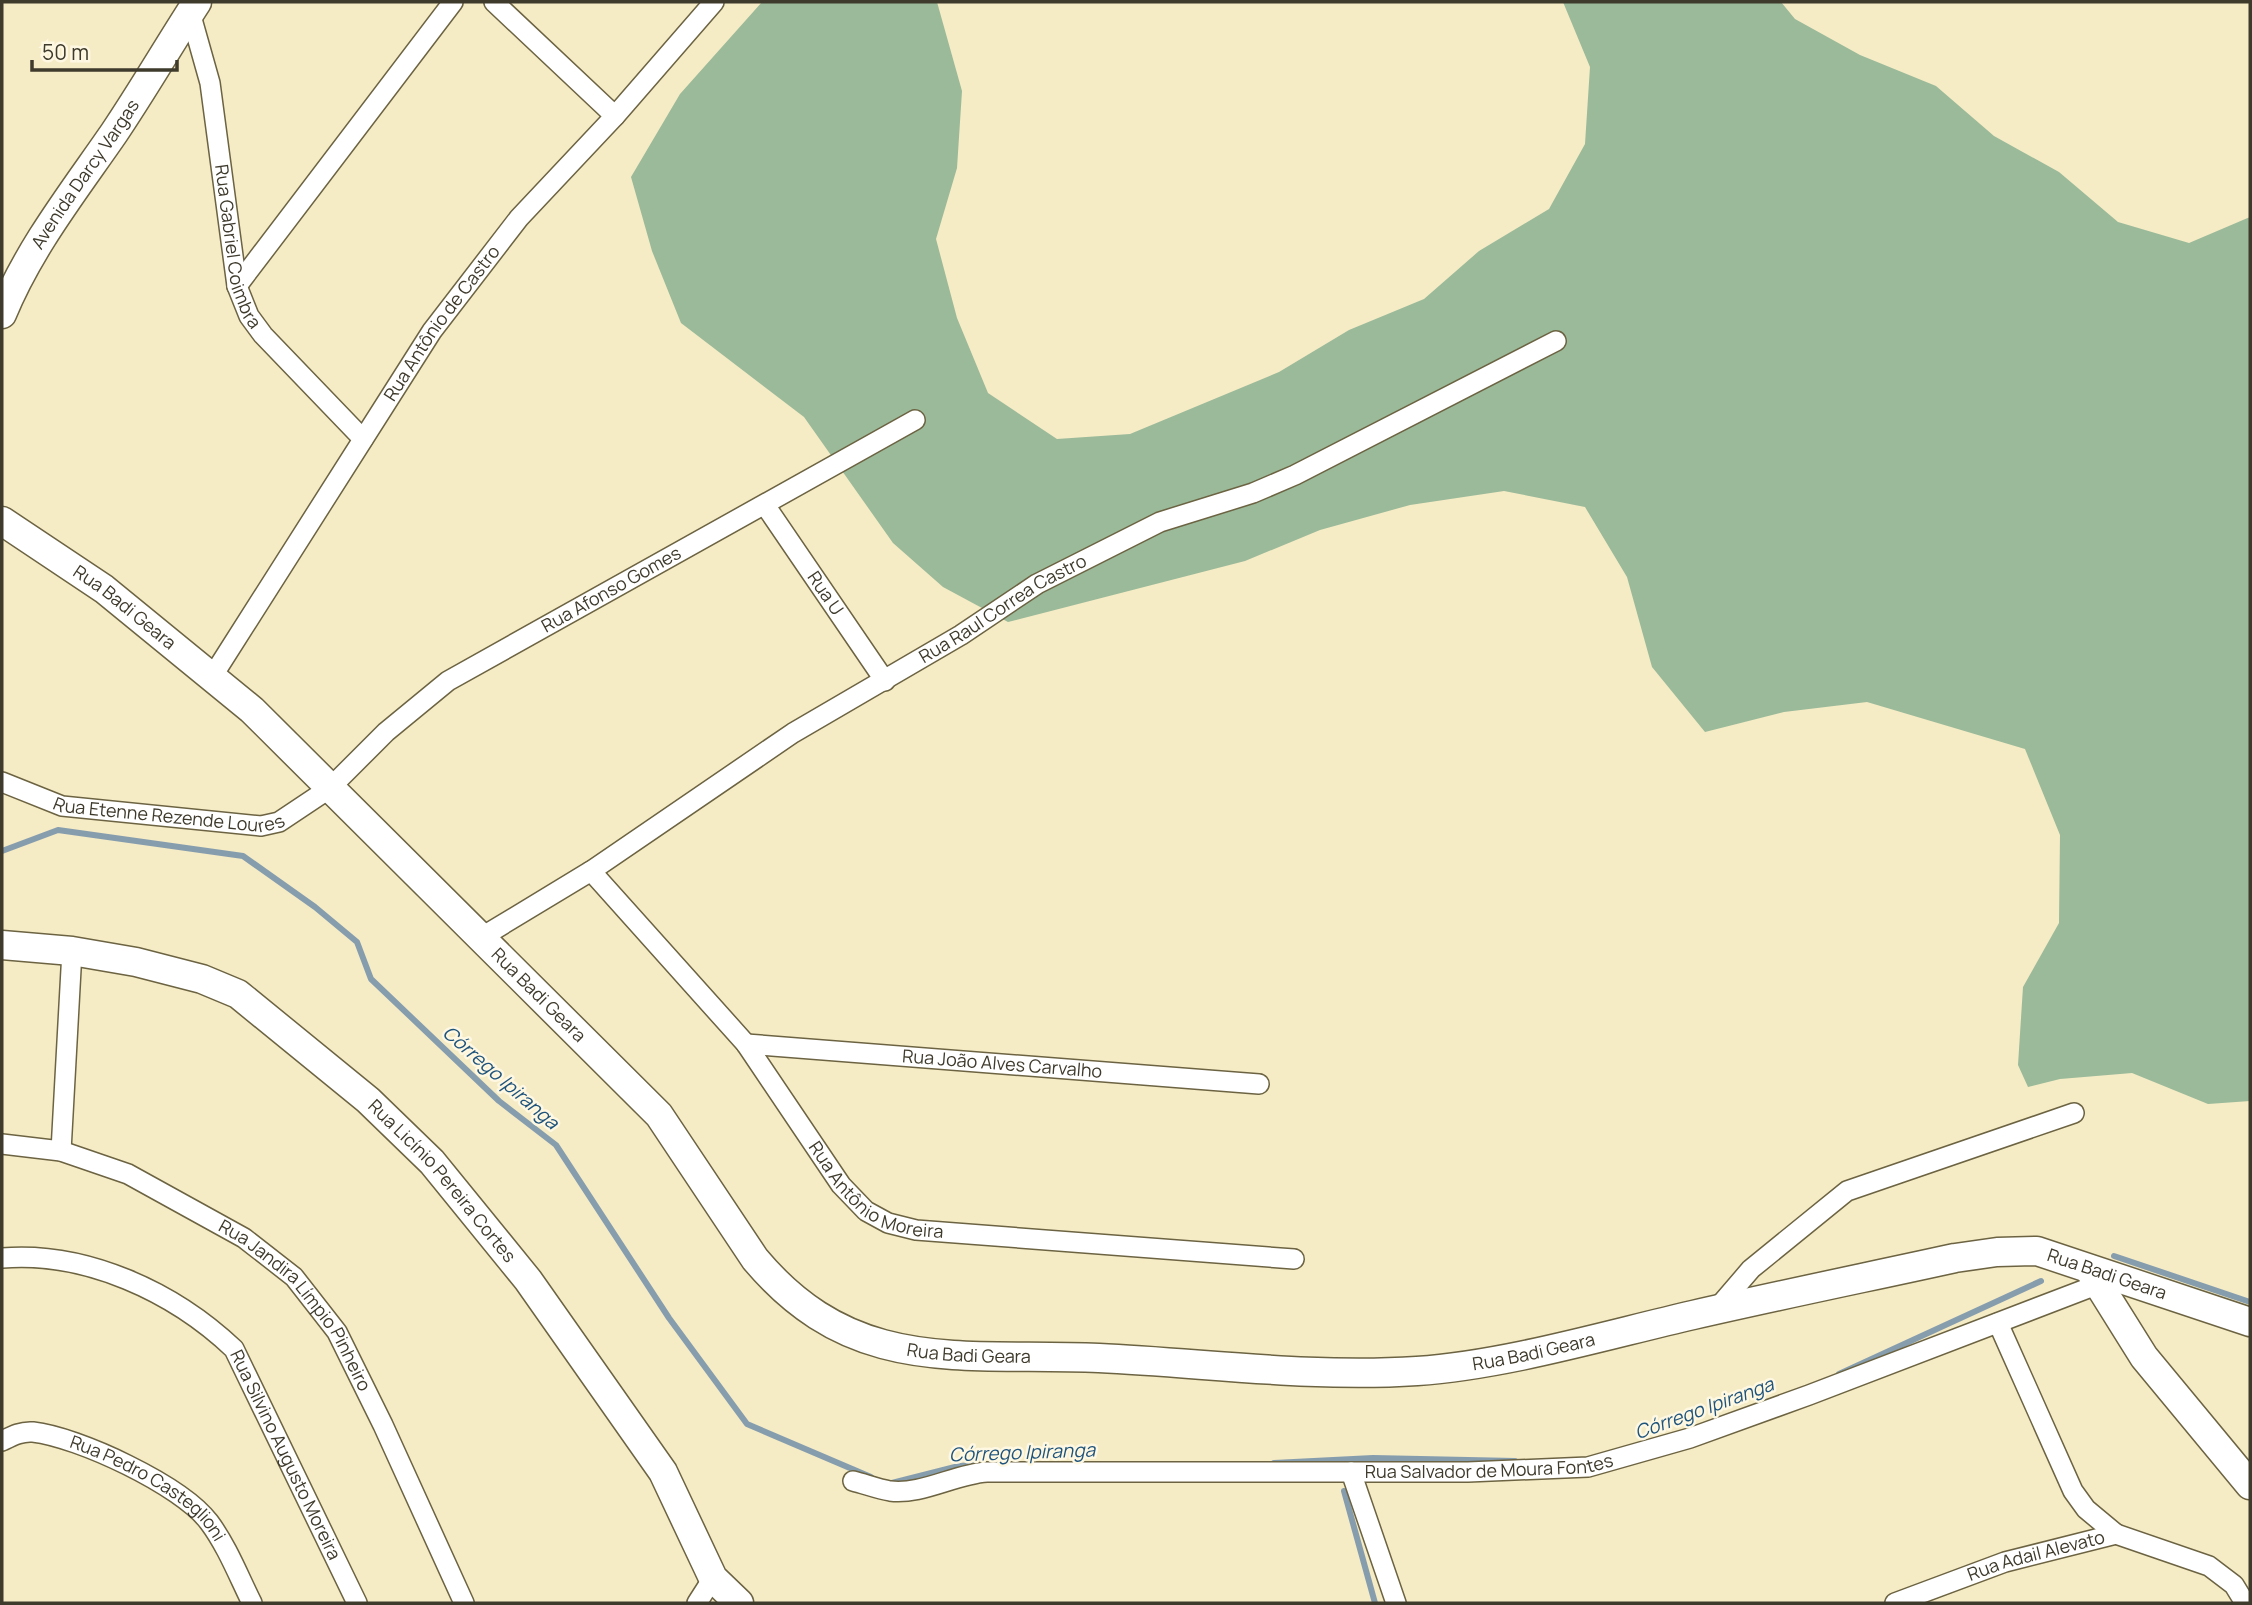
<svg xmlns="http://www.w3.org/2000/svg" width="2252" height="1605" viewBox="0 0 2252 1605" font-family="Manrope,sans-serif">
	<rect width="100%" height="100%" fill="#f5ebc5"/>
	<!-- forest -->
	<path fill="#9aba9a" d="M762,2H937L962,91L957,168L936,239L957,318L988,393L1057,439L1130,434L1279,372L1349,330L1424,299L1479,251L1549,209L1585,144L1590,67L1563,2H1781L1795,19L1860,55L1936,86L1994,136L2059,172L2118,222L2189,243L2250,217V1101L2208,1104L2132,1073L2060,1079L2028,1087L2018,1065L2023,987L2059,923L2060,835L2025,749L1867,702L1784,712L1705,732L1652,667L1627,577L1585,507L1504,491L1410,505L1320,530L1245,561L1008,622L943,587L893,543L804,417L681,323L652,251L631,177L680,94Z"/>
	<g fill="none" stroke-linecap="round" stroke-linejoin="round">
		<!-- stream -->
		<path stroke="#869dae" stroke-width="6" d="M2,851L58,830L243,856L315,907L357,942L371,979L499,1101L556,1145L669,1318L747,1424L871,1477
			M2114,1256L2250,1302
			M1839,1374L2041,1281
			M1274,1463L1373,1458L1515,1461
			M888,1484L959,1466L973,1465
			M1344,1491L1375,1603"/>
		<!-- street casing -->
		<g stroke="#6c6342" stroke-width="22">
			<g id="street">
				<path d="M494,2L615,116"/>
				<path id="s1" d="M190,12L210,83L237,286L249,316L263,335L363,439"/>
				<path d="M237,286L453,2"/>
				<path id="s2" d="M765,505L885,681"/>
				<path id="s3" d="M212,677L432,331L519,218L615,116L714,2"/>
				<path id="s4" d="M2,782L62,806L261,826L279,822L330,788L386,732L448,681L915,420"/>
				<path id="s5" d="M591,871L746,1044L841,1185L866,1211L888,1223L916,1230L1294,1259"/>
				<path id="s6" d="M482,937L591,871L793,733L961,635L1037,584L1160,522L1253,493L1295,475L1556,341"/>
				<path id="s7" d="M746,1044L1259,1084"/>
				<path id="s8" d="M2,1144L61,1151L128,1174L244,1238L294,1277L337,1332L383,1425L464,1603"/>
				<path d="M61,1151L72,951"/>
				<path id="s9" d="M2,1258C86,1251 174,1292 234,1349L357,1603"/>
				<path d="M1715,1311L1751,1269L1847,1191L2074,1113"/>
				<path d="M1998,1323L2073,1491L2086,1509L2116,1534"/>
				<path id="s10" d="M2,1441C12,1436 21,1431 33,1432C78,1437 181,1485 209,1522C227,1546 239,1577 252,1603"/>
				<path d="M1351,1472L1396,1603"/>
				<path id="s11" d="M853,1481C865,1484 878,1489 890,1491C922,1495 955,1474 987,1472H1468L1588,1467L1690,1438L1809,1395L2099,1284"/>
				<path d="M697,1603L713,1578"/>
				<path id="s12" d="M1895,1603L2005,1562L2116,1534L2209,1566L2234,1585L2245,1603"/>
			</g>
		</g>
		<!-- secondary casing -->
		<g stroke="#6c6342" stroke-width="31">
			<g id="secondary">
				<path id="s13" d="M2,314C29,248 74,191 114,133C143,90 169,45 197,2"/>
				<path id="s14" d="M2,521L104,589L252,710L659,1115L755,1259C854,1377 962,1352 1099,1358C1206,1363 1311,1378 1417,1371C1506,1365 1606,1335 1693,1315C1780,1295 1868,1277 1955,1258L1997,1252L2037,1251L2250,1322"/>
				<path id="s15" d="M2,945L72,951L136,962L202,979L238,994L368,1100L432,1162L528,1280L663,1472L713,1578L739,1603"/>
				<path d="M2089,1269L2144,1357L2250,1485"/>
			</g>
		</g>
		<!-- street -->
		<use href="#street" stroke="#fff" stroke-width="19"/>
		<!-- secondary -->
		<use href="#secondary" stroke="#fff" stroke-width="28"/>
	</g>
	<g text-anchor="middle" stroke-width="5" stroke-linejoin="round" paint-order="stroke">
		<!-- street labels -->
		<g font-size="18" fill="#3e3a2c" stroke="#fef8e2">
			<text dy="6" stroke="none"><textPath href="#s13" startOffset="163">Avenida Darcy Vargas</textPath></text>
			<text dy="6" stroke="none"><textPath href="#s1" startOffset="240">Rua Gabriel Coimbra</textPath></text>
			<text dy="6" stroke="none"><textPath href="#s3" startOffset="422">Rua Antônio de Castro</textPath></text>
			<text dy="6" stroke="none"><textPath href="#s4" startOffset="691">Rua Afonso Gomes</textPath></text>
			<text dy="6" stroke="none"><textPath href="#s2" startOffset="107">Rua U</textPath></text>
			<text dy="6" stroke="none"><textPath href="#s14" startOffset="150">Rua Badi Geara</textPath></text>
			<text dy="6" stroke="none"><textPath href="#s6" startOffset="616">Rua Raul Correa Castro</textPath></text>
			<text dy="6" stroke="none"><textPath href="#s4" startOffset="172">Rua Etenne Rezende Loures</textPath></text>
			<text dy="6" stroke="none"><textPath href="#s14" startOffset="718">Rua Badi Geara</textPath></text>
			<text dy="6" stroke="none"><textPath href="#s7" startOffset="257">Rua João Alves Carvalho</textPath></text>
			<text dy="6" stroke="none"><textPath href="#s15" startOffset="520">Rua Licínio Pereira Cortes</textPath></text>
			<text dy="6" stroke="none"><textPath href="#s5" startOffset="436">Rua Antônio Moreira</textPath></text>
			<text dy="6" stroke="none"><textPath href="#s14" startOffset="2459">Rua Badi Geara</textPath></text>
			<text dy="6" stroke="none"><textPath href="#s8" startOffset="348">Rua Jandira Límpio Pinheiro</textPath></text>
			<text dy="6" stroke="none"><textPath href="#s14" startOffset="1871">Rua Badi Geara</textPath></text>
			<text dy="6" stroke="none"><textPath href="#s14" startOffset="1304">Rua Badi Geara</textPath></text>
			<text dy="6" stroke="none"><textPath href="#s9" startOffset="374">Rua Silvino Augusto Moreira</textPath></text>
			<text dy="6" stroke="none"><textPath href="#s11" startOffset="640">Rua Salvador de Moura Fontes</textPath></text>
			<text dy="6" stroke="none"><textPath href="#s10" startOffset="163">Rua Pedro Casteglioni</textPath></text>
			<text dy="6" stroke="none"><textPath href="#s12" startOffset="149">Rua Adail Alevato</textPath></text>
		</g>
		<!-- water labels -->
		<g font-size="19" font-style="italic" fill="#1e537c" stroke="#fef8e2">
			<text transform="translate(501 1077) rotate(41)" y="7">Córrego Ipiranga</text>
			<text transform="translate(1704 1408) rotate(-20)" y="7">Córrego Ipiranga</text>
			<text transform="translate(1022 1452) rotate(-2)" y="7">Córrego Ipiranga</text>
		</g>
	</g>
	<!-- border -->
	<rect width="2252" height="1605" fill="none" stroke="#3e3a2c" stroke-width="7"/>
	<!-- scale -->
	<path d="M32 60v10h145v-10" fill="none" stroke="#3e3a2c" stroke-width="3.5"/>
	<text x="42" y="60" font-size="21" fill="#3e3a2c" stroke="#fef8e2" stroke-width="5" paint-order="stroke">50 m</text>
</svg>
